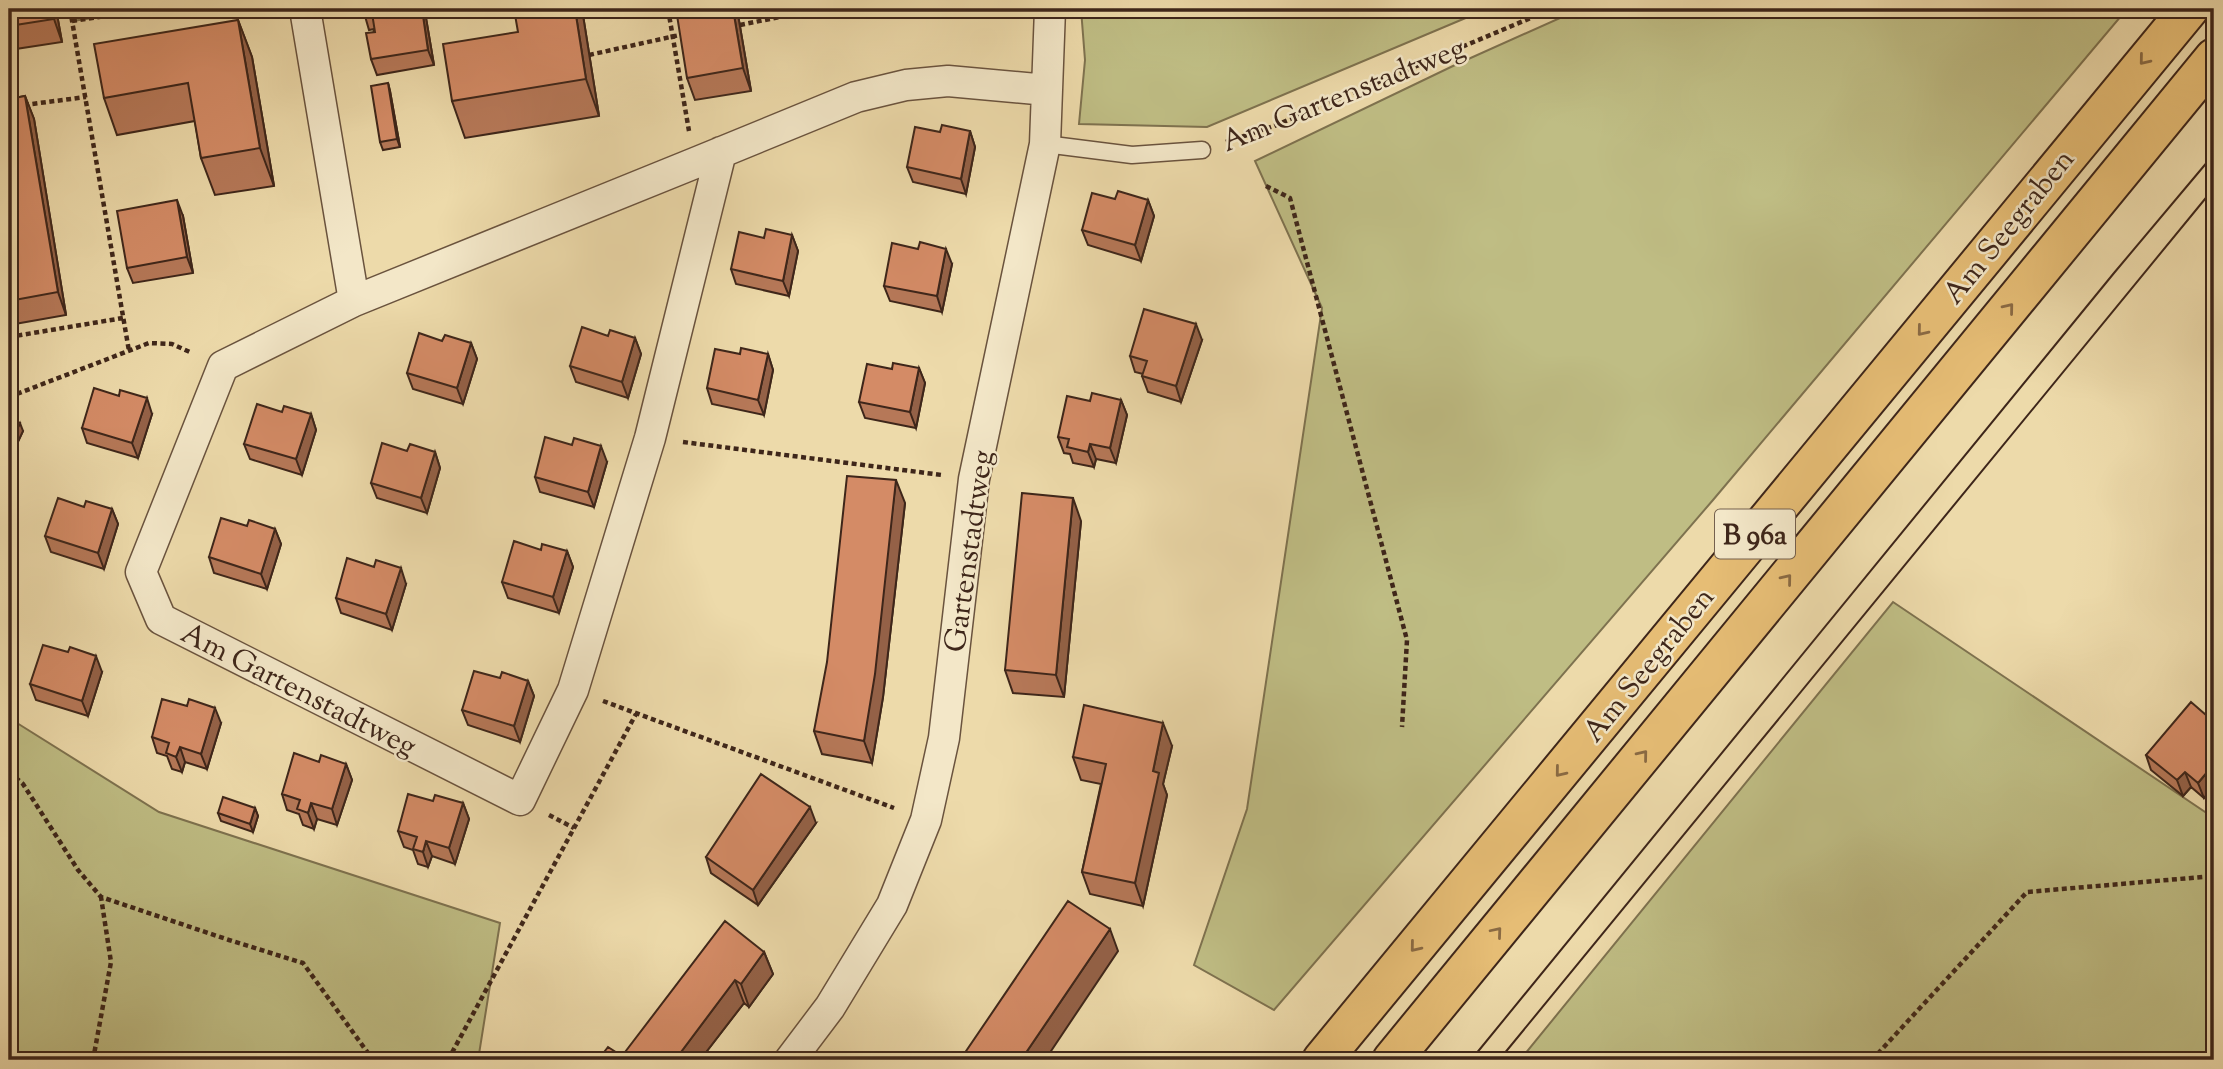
<svg xmlns="http://www.w3.org/2000/svg" width="2223" height="1069" viewBox="0 0 2223 1069" font-family="'Sorts Mill Goudy',serif">
	<rect width="100%" height="100%" fill="#eddaaa"/>
	<filter id="stains"><feTurbulence type="fractalNoise" baseFrequency=".00286" numOctaves="4"/><feColorMatrix values="0 0 0 0 .2 0 0 0 0 .09 0 0 0 0 .02 0 0 0 .5 -.17"/></filter>
	<radialGradient id="worn" r=".72"><stop offset=".6" stop-color="#630" stop-opacity="0"/><stop offset="1" stop-color="#630" stop-opacity=".3"/></radialGradient>
	<!-- green -->
	<path fill="#bfbd84" stroke="#7e724f" stroke-width="2" d="M70,9H133V12L72,21Z
		M1081,9H1487L1207,127L1079,124L1085,60Z
		M1580,9H2127L1713,500L1274,1010L1194,965L1247,809L1322,308L1255,161L1455,65Z
		M1893,602L2214,818V1046L2200,1060H1520Z
		M9,718L159,812L500,923L479,1054L487,1060H9Z"/>
	<g fill="none" stroke-linecap="round" stroke-linejoin="round">
		<!-- lane casing -->
		<g stroke="#6a533e" stroke-width="19">
			<path id="lane" d="M1045,144L1132,155L1202,150"/>
		</g>
		<!-- street casing -->
		<g stroke="#6a533e" stroke-width="33">
			<path id="street" d="M305,9L354,301
				M721,152L650,438L573,690L520,800L161,619L141,572L223,366L354,301L695,163L856,97L906,85L948,81L1047,90
				M790,1060L830,1007L892,905L926,820L944,738L974,479L1045,144L1050,9"/>
		</g>
		<!-- primary casing -->
		<g stroke="#3e261a" stroke-width="42">
			<path id="primary" d="M1322,1060L2189,9
				M1392,1060L2214,58"/>
		</g>
		<!-- path -->
		<path stroke="#3e261a" stroke-width="4.5" stroke-dasharray="5 3.5" stroke-linecap="butt" d="M70,9L129,351
			M668,9L689,131
			M72,21L152,9
			M740,25L819,9
			M589,55L684,34
			M24,105L86,97
			M1226,142L1274,126L1552,9
			M1266,186L1290,198L1407,640L1402,727
			M9,337L123,318
			M9,397L149,343L172,344L192,353
			M683,442L942,475
			M603,701L894,808
			M9,772L23,784L78,870L101,897L229,940L303,963L373,1060
			M549,815L574,828
			M93,1060L111,962L101,897
			M448,1060L636,714
			M1872,1060L2027,892L2214,876"/>
		<!-- lane -->
		<use href="#lane" stroke="#f3e7c8" stroke-width="16"/>
		<!-- street -->
		<use href="#street" stroke="#f3e7c8" stroke-width="30"/>
		<!-- primary -->
		<use href="#primary" stroke="#e6bd75" stroke-width="38"/>
		<!-- tram -->
		<path stroke="#3e261a" stroke-width="2" d="M1471,1060L2114,273L2214,154
			M1499,1060L2214,188"/>
	</g>
	<!-- wall -->
	<path fill="#b67858" stroke="#3e261a" stroke-width="2" d="M9,9H56L62,42L9,50Z
		M363,9H423L426,18L434,65L377,75L371,59L374,29L369,30Z
		M582,9L599,116L465,138L452,101L518,32Z
		M737,9L751,91L695,100L687,78Z
		M238,20L252,57L274,186L215,195L201,158L195,121L117,135L104,98Z
		M388,83L390,91L400,147L383,150L380,142Z
		M25,96L34,119L66,315L9,325V99Z
		M970,131L975,147L966,194L913,182L907,167L940,132Z
		M1148,200L1154,216L1141,261L1088,245L1082,230Z
		M183,216L193,273L133,283L127,268Z
		M792,235L798,251L789,296L736,284L731,269L764,238Z
		M952,264L942,312L890,301L884,286Z
		M635,338L641,354L628,398L576,382L570,366Z
		M1202,340L1181,402L1148,392L1142,376L1143,374L1135,372L1130,356Z
		M442,341L471,343L477,359L463,404L413,389L407,373Z
		M740,354H768L773,370L764,415L712,404L707,388Z
		M919,368L925,383L916,428L865,418L859,402L892,369Z
		M1121,400L1127,415L1116,463L1096,459L1094,467L1073,463L1070,454L1064,453L1058,437L1090,401Z
		M152,414L138,458L87,443L82,428Z
		M311,414L316,430L302,475L250,459L244,444Z
		M9,419L23,431L16,446L9,443Z
		M407,451L435,452L440,468L427,513L377,498L371,483Z
		M607,462L594,507L540,492L535,477Z
		M905,503L883,697L872,763L822,754L814,731Z
		M84,507L112,509L118,524L104,569L51,552L45,536Z
		M1081,521L1064,697L1013,693L1005,670Z
		M275,529L281,544L267,589L214,573L209,557Z
		M541,550L567,551L573,567L559,613L508,598L502,582Z
		M406,584L392,630L341,613L336,598Z
		M102,672L88,716L36,700L30,684Z
		M500,678L528,681L534,696L520,742L468,725L462,710Z
		M2214,722V786L2204,798L2191,787L2183,796L2151,770L2146,755Z
		M221,723L207,769L185,762L182,772L172,769L167,756L157,753L152,737Z
		M1172,746L1163,784L1167,795L1143,906L1090,894L1082,872L1101,784L1081,780L1073,757Z
		M319,762L346,764L352,780L337,825L317,819L314,829L303,825L299,814L287,810L282,794Z
		M433,801L463,803L469,819L455,864L432,856L428,867L418,864L413,850L404,847L398,831Z
		M255,808L258,816L253,832L221,821L218,813Z
		M816,823L758,905L711,873L706,857Z
		M764,952L773,974L749,1007L744,1003L700,1060H598L622,1056Z"/>
	<!-- shaded-wall -->
	<path fill="#946147" stroke="#3e261a" stroke-width="2" d="M52,9H56L62,42L54,19Z
		M422,9H423L426,18L434,65L428,50Z
		M575,9H582L599,116L586,79Z
		M733,9H737L751,91L743,68Z
		M238,20L252,57L274,186L260,148Z
		M388,83L390,91L400,147L397,139Z
		M25,96L34,119L66,315L58,292Z
		M970,131L975,147L966,194L961,179Z
		M177,200L183,216L193,273L187,257Z
		M1148,200L1154,216L1141,261L1135,245Z
		M792,235L798,251L789,296L783,281Z
		M946,249L952,264L942,312L937,296Z
		M1196,324L1202,340L1181,402L1176,386Z
		M635,338L641,354L628,398L622,382Z
		M471,343L477,359L463,404L457,388Z
		M768,354L773,370L764,415L758,400Z
		M919,368L925,383L916,428L910,412Z
		M147,398L152,414L138,458L132,443Z
		M1121,400L1127,415L1116,463L1110,448Z
		M311,414L316,430L302,475L296,459Z
		M20,423L23,431L16,446L13,438Z
		M1090,444L1096,459L1094,467L1088,452Z
		M601,446L607,462L594,507L588,492Z
		M435,452L440,468L427,513L421,498Z
		M896,480L905,503L883,697L872,763L864,741Z
		M1073,498L1081,521L1064,697L1056,675Z
		M112,509L118,524L104,569L98,553Z
		M275,529L281,544L267,589L261,574Z
		M567,551L573,567L559,613L553,597Z
		M401,568L406,584L392,630L386,614Z
		M96,656L102,672L88,716L82,701Z
		M528,681L534,696L520,742L514,726Z
		M215,708L221,723L207,769L201,754Z
		M1163,723L1172,746L1163,784L1167,795L1143,906L1135,883L1153,771Z
		M180,747L185,762L182,772L176,757Z
		M346,764L352,780L337,825L332,809Z
		M2214,764V786L2204,798L2198,783Z
		M2185,772L2191,787L2183,796L2177,780Z
		M311,803L317,819L314,829L308,813Z
		M463,803L469,819L455,864L449,848Z
		M810,807L816,823L758,905L753,890Z
		M255,808L258,816L253,832L250,824Z
		M426,841L432,856L428,867L423,852Z
		M1110,929L1118,951L1045,1060H1021Z
		M764,952L773,974L749,1007L741,984Z
		M735,980L744,1003L700,1060H675Z"/>
	<!-- building -->
	<path fill="#d48b66" stroke="#3e261a" stroke-width="2" d="M9,9H52L54,19L9,26Z
		M363,9H422L428,50L371,59L366,33L375,32L372,13L364,14Z
		M514,9H575L586,79L452,101L443,44L518,32Z
		M676,9H733L743,68L687,78Z
		M238,20L260,148L201,158L188,83L104,98L94,44Z
		M388,83L397,139L380,142L371,86Z
		M25,96L58,292L9,301V99Z
		M942,125L970,131L961,179L907,167L915,127L940,132Z
		M1118,191L1148,200L1135,245L1082,230L1092,193L1115,199Z
		M177,200L187,257L127,268L117,211Z
		M766,229L792,235L783,281L731,269L739,232L764,238Z
		M920,242L946,249L937,296L884,286L892,243L918,249Z
		M1144,309L1196,324L1176,386L1142,376L1147,361L1130,356Z
		M582,327L608,336L610,330L635,338L622,382L570,366Z
		M419,333L442,341L445,335L471,343L457,388L407,373Z
		M741,348L768,354L758,400L707,388L715,349L740,354Z
		M893,363L919,368L910,412L859,402L867,364L892,369Z
		M94,388L119,396L120,390L147,398L132,443L82,428Z
		M1092,393L1121,400L1110,448L1090,444L1088,452L1067,447L1069,439L1058,437L1067,396L1090,401Z
		M257,404L282,412L284,406L311,414L296,459L244,444Z
		M9,419L20,423L13,438L9,436Z
		M545,437L572,445L574,438L601,446L588,492L535,477Z
		M382,443L407,451L410,444L435,452L421,498L371,483Z
		M847,476L896,480L875,674L864,741L814,731L827,662Z
		M1022,493L1073,498L1056,675L1005,670Z
		M58,498L84,507L86,501L112,509L98,553L45,536Z
		M221,518L247,526L249,520L275,529L261,574L209,557Z
		M514,541L541,550L542,544L567,551L553,597L502,582Z
		M347,558L374,567L376,560L401,568L386,614L336,598Z
		M43,645L68,652L70,647L96,656L82,701L30,684Z
		M474,671L500,678L502,672L528,681L514,726L462,710Z
		M162,699L187,706L189,699L215,708L201,754L180,747L176,757L166,753L169,743L152,737Z
		M2191,702L2214,722V764L2198,783L2185,772L2177,780L2146,755Z
		M1084,705L1163,723L1153,771L1159,773L1135,883L1082,872L1106,764L1073,757Z
		M294,753L319,762L321,755L346,764L332,809L311,803L308,813L297,809L300,800L282,794Z
		M761,774L810,807L753,890L706,857Z
		M408,794L433,801L435,795L463,803L449,848L426,841L423,852L413,849L417,837L398,831Z
		M223,797L255,808L250,824L218,813Z
		M1068,901L1110,929L1021,1060H960Z
		M725,921L764,952L741,984L735,980L675,1060H598L608,1047L622,1056Z"/>
	<!-- one-way arrows -->
	<defs><path id="oneway-chevron" d="M-2-3.5L2.5 0L-2 3.5" fill="none" stroke-width="1.6" stroke-linecap="round" stroke-linejoin="round" transform="scale(1.75)"/></defs>
	<g stroke="#8a6a43">
		<use href="#oneway-chevron" transform="translate(2144 60) rotate(129)"/>
		<use href="#oneway-chevron" transform="translate(2009 308) rotate(-51)"/>
		<use href="#oneway-chevron" transform="translate(1922 331) rotate(129)"/>
		<use href="#oneway-chevron" transform="translate(1787 579) rotate(-51)"/>
		<use href="#oneway-chevron" transform="translate(1643 755) rotate(-51)"/>
		<use href="#oneway-chevron" transform="translate(1560 772) rotate(129)"/>
		<use href="#oneway-chevron" transform="translate(1497 932) rotate(-50)"/>
		<use href="#oneway-chevron" transform="translate(1415 947) rotate(129)"/>
	</g>
	<g text-anchor="middle" stroke-width="5" stroke-linejoin="round" paint-order="stroke">
		<!-- shield labels -->
		<rect fill="#f3e7c8" stroke="#74604e" stroke-width="2" x="1715" y="509.5" width="80" height="49" rx="5"/>
		<g font-size="28" font-weight="bold" fill="#3e261a">
			<text x="1755" y="544">B 96a</text>
		</g>
		<!-- street labels -->
		<g font-size="30" fill="#3e261a" stroke="#f3e7c8">
			<text transform="translate(1343 94) rotate(-22)" y="10">Am Gartenstadtweg</text>
			<text transform="translate(2008 226) rotate(-51)" y="10">Am Seegraben</text>
			<text transform="translate(968 551) rotate(-82)" y="10">Gartenstadtweg</text>
			<text transform="translate(1648 664) rotate(-51)" y="10">Am Seegraben</text>
			<text transform="translate(299 689) rotate(27)" y="10">Am Gartenstadtweg</text>
		</g>
	</g>
	<!-- margin -->
	<rect width="2223" height="1069" fill="none" stroke="#eddaaa" stroke-width="35"/>
	<rect x="10" y="10" width="2202" height="1048" fill="none" stroke="#3e261a" stroke-width="3.5"/>
	<rect x="18" y="18" width="2188" height="1034" fill="none" stroke="#3e261a" stroke-width="2"/>
	<rect width="100%" height="100%" filter="url(#stains)"/>
	<rect width="100%" height="100%" fill="url(#worn)"/>
</svg>
